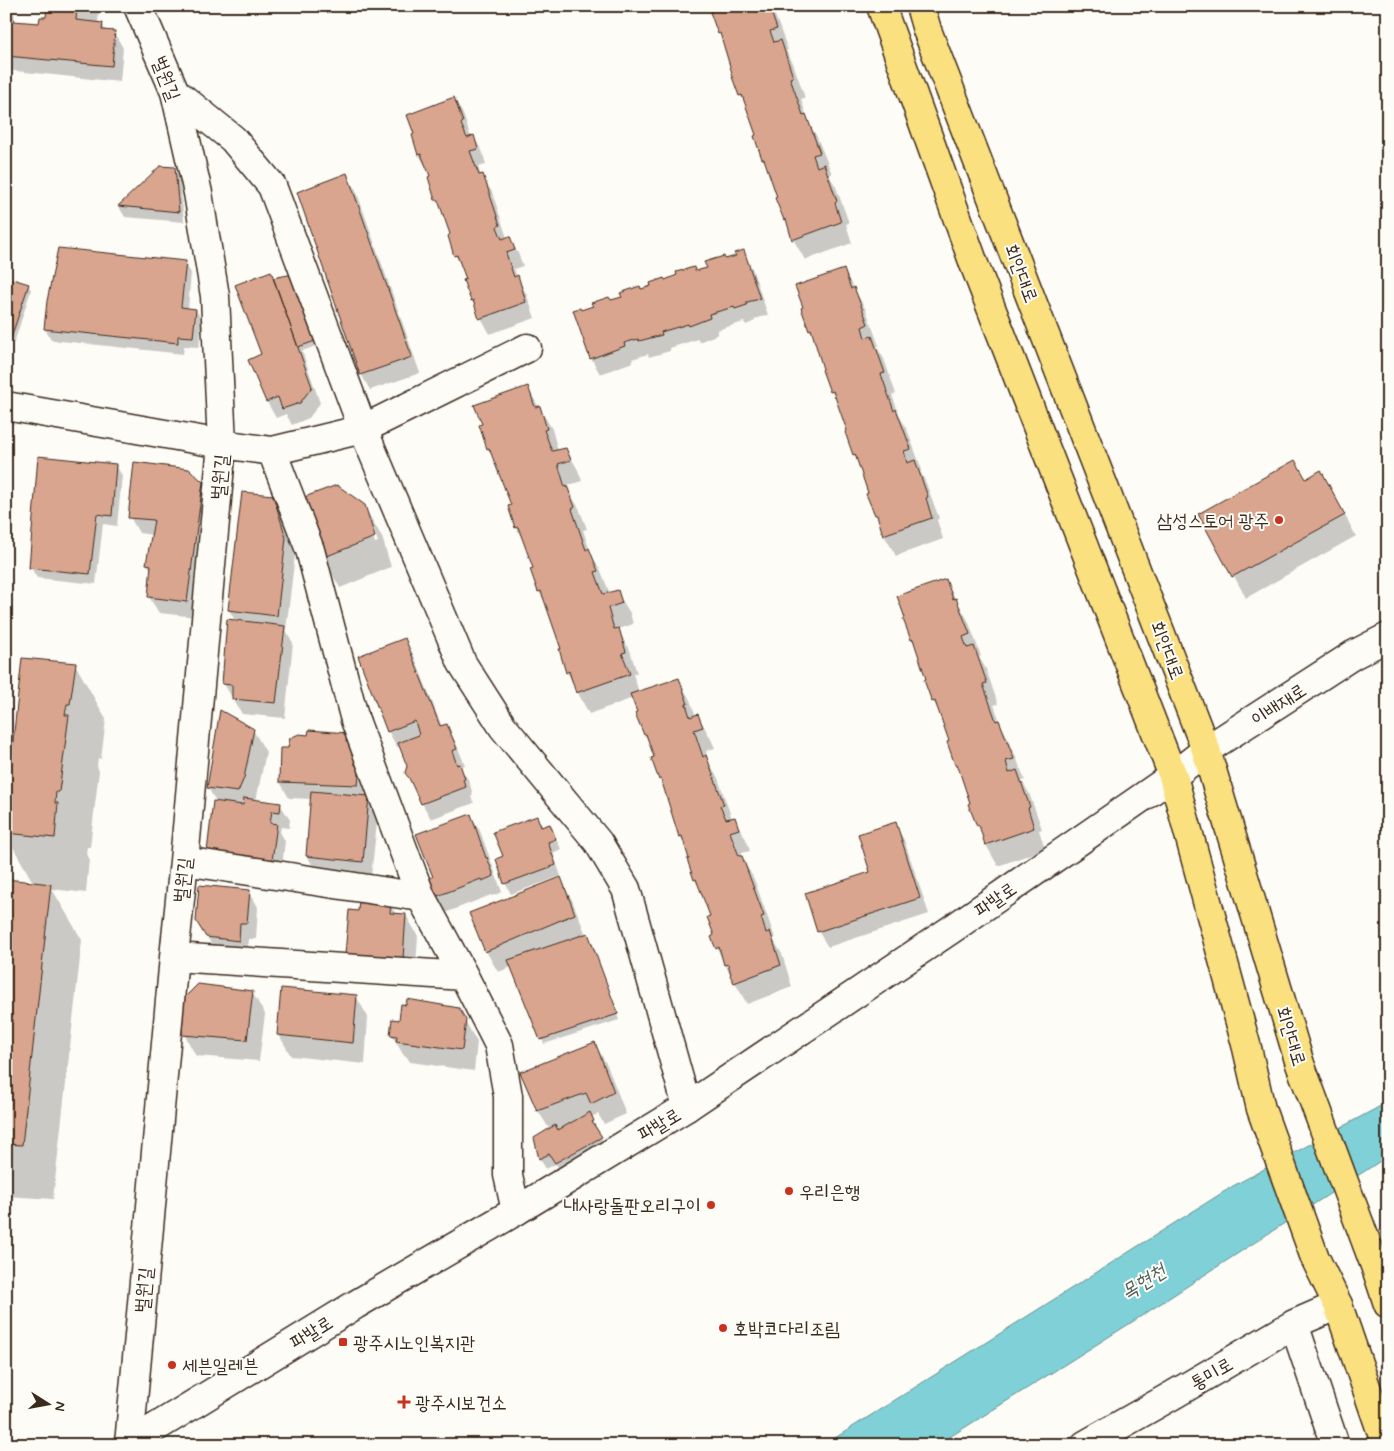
<svg xmlns="http://www.w3.org/2000/svg" width="1394" height="1451" viewBox="0 0 1394 1451" font-family="Mynerve,'Poor Story',sans-serif">
	<rect width="100%" height="100%" fill="#fdfcf7"/>
	<filter id="ink" filterUnits="userSpaceOnUse"><feTurbulence type="fractalNoise" baseFrequency=".02" numOctaves="2"/><feDisplacementMap in="SourceGraphic" scale="10" xChannelSelector="R" yChannelSelector="G"/><feConvolveMatrix kernelMatrix="1 2 1 2 8 2 1 2 1" color-interpolation-filters="sRGB"/></filter>
	<g filter="url(#ink)">
		<!-- water -->
		<path fill="#80d1d7" stroke="#648e8d" d="M1388,1102V1156L1129,1324L937,1445H824L1233,1186Z"/>
		<!-- shadow -->
		<path fill="#0003" fill-rule="evenodd" d="M48,6H99L98,24H102L106,31L114,32L123,48L120,82L6,70V14L13,15L17,22L40,25L47,18Z
			M711,6H770L775,15L788,50L786,51L793,63L805,98L801,99L809,123L817,137L832,174L829,175L836,187L849,223L846,224L852,243L805,260L793,239L790,228L777,199L779,198L769,169L763,159L757,136L748,108L740,95L724,42L719,33L712,13L714,12Z
			M454,98L463,114L471,138L474,137L483,153L486,165L478,167L481,176H482L492,192L507,238L509,237L518,253L523,266L514,269L517,277L526,293L535,318L490,334L472,301L465,281L467,280L463,269L455,255L452,235L444,214L436,200L432,177L419,155L413,136Z
			M161,167L174,168L180,179L184,222L125,217L119,207Z
			M346,174L356,190L420,373L370,390L361,374Z
			M743,252L752,268L768,315L755,319V321L746,325L744,322L717,330L718,334L699,342L698,339L670,348V351L649,357L648,354L632,359L633,362L600,374L591,358L581,311L665,281L694,268L696,272L708,268L725,260L738,257Z
			M185,263L191,273L188,309L196,310L202,320L199,347L184,346L183,354L51,340L45,329Z
			M844,271L866,310L879,346L877,347L884,359L896,394L892,395L901,419L908,432L922,470L920,471L926,483L939,518L937,520L943,539L896,556L884,535L881,523L876,515L859,463L854,454L849,432L840,406L831,391L815,338L810,329Z
			M270,272L322,344L302,351L320,403L309,418L292,425L286,414L276,418L267,402L250,361L262,355Z
			M6,279L28,285L31,290L14,343L6,340Z
			M527,387L552,429L558,451L566,449L578,470L582,481L569,485L574,500L579,508L587,529L583,530L591,554L601,571L610,594L617,592L630,613L633,624L619,629L621,635L630,651L637,673L633,674L639,692L678,679L690,700L696,716H698L710,737L715,748L706,751L709,763L718,778L732,819L734,818L746,839L750,851L741,853L746,865L754,879L775,938L773,939L782,954L792,987L747,1004L725,965L712,937L716,936L711,917L702,892L695,880L689,860L691,859L687,848L680,836L665,788L660,779L656,757L652,748L645,735L639,713L633,698L589,714L567,672L563,650L548,607L539,592L534,569L525,543L516,528L512,506L496,461L488,449L481,426Z
			M116,465L122,476L117,526L103,524L96,584L37,578L31,568Z
			M1306,480L1333,493L1356,536L1246,598L1200,514Z
			M202,483L211,500L196,617L159,613L149,597L152,571L147,564L152,535L139,533L130,517Z
			M273,497L282,513L295,555L286,630L293,643L285,718L242,714L224,684L236,622L229,610Z
			M364,506L382,537L391,567L340,588L323,558ZM371,528H373L378,542L375,543Z
			M945,581L968,620L981,656L979,657L986,669L998,704L994,705L1002,727L1010,742L1025,780L1022,781L1029,793L1042,829L1039,830L1045,849L998,866L986,845L983,833L978,825L962,774L956,765L949,742L950,741L941,715L933,701L917,648L912,639Z
			M405,640L414,656L442,727L446,725L455,741L465,765L460,767L469,781L473,795L471,797L474,803L431,819L422,803L400,746L397,747L388,731Z
			M75,664L106,719L101,759L98,758L97,766L99,771L90,847H87L86,854L89,859L86,893L52,889L82,940L53,1199L6,1196V880L34,884L6,835V818Z
			M253,730L266,752L256,801L280,804L290,820L289,828L281,827L280,832L285,841L280,884L217,803L208,788Z
			M346,734L368,782L367,797L378,813L371,877L317,872L307,856L312,799L289,798L280,782L281,749H289Z
			M471,815L480,831L502,892L492,896L491,895L445,913L436,897L435,878Z
			M537,817L543,827L549,825L555,836L561,849L553,853L561,876L511,894L505,883L504,857Z
			M895,824L904,840L929,914L828,947L818,931L872,872Z
			M560,879L572,900L586,935L588,934L590,939L619,1020L544,1044L512,967L498,972L486,951Z
			M249,891L258,907L256,939H249L247,956L217,953L197,921Z
			M390,904L396,915H406L418,936L415,980L359,975L347,954L359,912Z
			M252,992L265,1014L259,1061L196,1056L184,1034Z
			M356,996L368,1017L365,1064L291,1056L279,1035Z
			M458,1009L477,1042L474,1071L410,1062L407,1057L404,1056L392,1035L400,1021Z
			M595,1044L607,1065L626,1114L604,1124L598,1114L591,1117L599,1132L598,1133L607,1148L562,1173L556,1164L546,1169L540,1159L536,1139L550,1130L538,1111L522,1072Z"/>
		<!-- building -->
		<path fill="#daa58f" stroke="#3b2a1e" d="M47,6H77L76,20L103,23L102,30L115,31L112,66L6,56V13L13,14V21L39,23L40,17H46Z
			M710,6H769L777,29L770,31L774,42L781,40L793,77L790,78L803,115L806,114L820,153L813,155L817,167L824,164L837,201L835,203L841,222L792,240L786,219L784,220L775,198L777,197L764,159H762L754,136L756,135L742,95L739,96L731,74L732,73L720,33L718,34L710,12H712Z
			M454,97L463,122L461,124L467,138L474,135L478,149L470,151L479,175L483,174L500,225L497,227L502,239L510,236L515,250L506,253L514,277L518,275L526,302L479,319L473,300L471,301L463,280L466,279L457,255L454,256L448,236L450,234L438,200H435L428,177L430,176L421,154L418,155L412,135L414,134L407,115Z
			M160,166L175,167L179,212L118,206Z
			M347,173L412,357L360,375L297,192Z
			M58,248L186,261L181,307L196,309L193,337L178,336V343L44,329L47,301Z
			M744,250L760,299L747,302V305L735,309L734,307L709,314L710,318L689,326L688,324L661,332L662,335L639,341L638,339L624,343L625,346L590,359L573,310L580,308L581,310L593,306L591,303L609,297L611,300L622,297L620,293L640,286L641,289L651,286L650,283L664,278L665,280L677,275L676,272L694,267L695,271L707,268L704,262L724,256L725,259L736,256L734,253Z
			M844,269L851,289L854,287L868,324L862,327L865,338L872,336L885,373L881,374L894,411L896,409L911,449L904,451L907,463L915,460L928,497L926,498L932,518L883,535L877,515H875L866,494L868,493L855,454L853,455L845,432L847,431L833,391L830,392L822,370L823,369L811,329L809,330L801,308L803,307L795,286Z
			M271,271L312,387L300,403L282,409L278,397L266,402L248,360L261,354L235,285Z
			M298,273L321,339L298,347L273,278Z
			M6,277L29,284L11,338L6,337Z
			M528,386L535,407L540,406L547,429L544,430L552,451L566,448L571,460L558,464L565,487L567,486L575,507L572,509L586,550L589,548L598,571L595,572L603,594L618,590L622,603L608,608L614,629L619,628L626,652L622,653L630,674L576,693L569,671L566,673L559,649H561L541,591L538,592L530,569L533,568L518,527L515,528L508,506L511,505L489,448L487,449L479,425L482,424L474,405Z
			M38,456L116,464L112,516L97,514L90,574L29,568Z
			M1295,460L1306,479L1321,470L1345,515L1232,577L1198,514Z
			M134,462L189,469L203,482L187,602L148,597L151,565L146,564L154,520L128,518Z
			M337,485L365,505L375,537L322,558L299,499Z
			M242,492L273,495L286,538L277,616L228,610Z
			M946,579L953,599L956,598L970,634L963,637L967,648L974,646L987,683L983,684L996,721L999,720L1014,759L1006,761L1009,773L1017,770L1030,807L1028,808L1034,828L985,845L979,825L977,826L968,804L970,803L957,764L955,765L947,742L949,741L935,701L932,702L924,680L926,679L913,639L911,640L903,619L905,618L897,596Z
			M227,619L285,626L276,703L232,699V685L222,684Z
			M405,638L440,726L447,724L457,749L452,751L457,765L460,764L465,779L463,780L466,787L421,804L409,778L405,773L407,766L398,743L419,735L415,721L387,732L358,656Z
			M22,658L76,663L70,704H67L65,715H69L59,792H56L55,803H58L55,838L6,833V806Z
			M679,678L688,704H686L690,717L698,714L703,727L694,730L703,757L706,755L724,805L720,806L726,819L735,817L739,829L730,832L739,856H742L764,916L761,917L766,933L770,931L781,965L734,983L730,975L731,974L728,964L724,965L719,947L716,949L711,937L714,935L707,917L710,916L696,879L694,880L687,859H689L682,836L679,837L661,779L659,780L651,758L654,757L646,734L644,735L635,713L637,712L630,694Z
			M220,710L254,729L244,778L238,792L207,788Z
			M309,730L347,733L346,742L353,743L352,752H355V765H360L358,785L279,782L280,748H288L290,738L299,734L308,735Z
			M311,791L369,796L363,862L306,856Z
			M244,798L281,803L280,812L272,811L270,823L277,824L271,868L206,860L213,801L243,805Z
			M471,814L486,858L487,857L494,876L482,881L481,879L435,897L428,878L433,877L416,834Z
			M537,816L541,827L550,824L556,839L548,842L556,865L504,884L496,859L503,856L493,832Z
			M896,822L920,898L817,932L805,893L870,872L858,834Z
			M561,877L575,914L485,952L469,913Z
			M6,879L51,884L22,1145L6,1144Z
			M199,885L250,890L247,923H240L239,941L206,937L196,921Z
			M359,900L391,903L390,913L406,914L403,959L345,954L349,910L358,911Z
			M588,933L618,1014L540,1040L508,960Z
			M198,984L253,991L247,1040L182,1035L184,998Z
			M281,988L357,995L353,1043L277,1035Z
			M407,999L459,1008L466,1020L462,1050L396,1041L397,1036L390,1035L392,1019L399,1020L401,1004L406,1005Z
			M595,1042L614,1092L591,1104L586,1093L537,1111L520,1072Z
			M590,1112L594,1121L592,1122L602,1137L555,1163L549,1154L539,1159L534,1138L555,1125L558,1130Z"/>
		<g fill="none" stroke-linecap="round" stroke-linejoin="round">
			<!-- street casing -->
			<g stroke="#3b2a1e" stroke-width="31">
				<path id="street" d="M175,92L233,139L272,186L363,429L462,663L503,727L598,842L626,889L687,1107
					M6,406L222,444L272,451L363,429L527,348
					M272,451L310,550L355,720L421,897L464,976L499,1045L508,1096V1175L516,1211
					M184,861L421,897
					M174,957L464,976
					M1294,1324L1335,1445
					M129,1444L174,957L184,861L222,444L215,296L198,193L175,92L138,6
					M1085,1445L1173,1395L1294,1324L1338,1305"/>
			</g>
			<!-- secondary casing -->
			<g stroke="#3b2a1e" stroke-width="31">
				<path id="secondary" d="M127,1445L355,1305L516,1211L687,1107L952,929L1173,776L1206,750L1353,655L1388,637"/>
			</g>
			<!-- primary casing -->
			<g stroke="#3b2a1e" stroke-width="31">
				<path id="primary" d="M881,6L974,264L1173,776L1247,1048L1261,1109L1315,1258L1338,1305L1386,1445
					M920,6L927,30L1206,750L1300,1064L1377,1271L1388,1304"/>
			</g>
			<!-- street -->
			<use href="#street" stroke="#fdfcf7" stroke-width="28"/>
			<!-- secondary -->
			<use href="#secondary" stroke="#fdfcf7" stroke-width="28"/>
			<!-- primary -->
			<use href="#primary" stroke="#fbe080" stroke-width="28"/>
		</g>
	</g>
	<!-- markers -->
	<g fill="#c8321e" stroke="#fdfcf7" stroke-width="2">
		<circle cx="1279" cy="520" r="5"/>
		<circle cx="789" cy="1191" r="5"/>
		<circle cx="711" cy="1205" r="5"/>
		<circle cx="723" cy="1328" r="5"/>
		<rect x="338" y="1337" width="10" height="10" rx="2.5"/>
		<circle cx="172" cy="1365" r="5"/>
		<path d="M401.5 1394.5h5v5h5v5h-5v5h-5v-5h-5v-5h5z"/>
	</g>
	<g text-anchor="middle" stroke-width="4" stroke-linejoin="round" paint-order="stroke">
		<!-- street labels -->
		<g font-size="19" fill="#3b2a1e" stroke="#fdfcf7">
			<text transform="translate(167 78) rotate(69)" y="7">벌원길</text>
			<text transform="translate(1022 273) rotate(69)" y="7">회안대로</text>
			<text transform="translate(219 477) rotate(-85)" y="7">벌원길</text>
			<text transform="translate(1168 650) rotate(69)" y="7">회안대로</text>
			<text transform="translate(1278 704) rotate(-33)" y="7">이배재로</text>
			<text transform="translate(182 880) rotate(-84)" y="7">벌원길</text>
			<text transform="translate(995 899) rotate(-35)" y="7">파발로</text>
			<text transform="translate(1292 1036) rotate(73)" y="7">회안대로</text>
			<text transform="translate(659 1124) rotate(-31)" y="7">파발로</text>
			<text transform="translate(143 1290) rotate(-85)" y="7">벌원길</text>
			<text transform="translate(311 1332) rotate(-32)" y="7">파발로</text>
			<text transform="translate(1211 1373) rotate(-30)" y="7">통미로</text>
		</g>
		<!-- poi labels -->
		<g font-size="19" fill="#3b2a1e" stroke="#fdfcf7" text-anchor="start">
			<text x="1269" y="527" text-anchor="end">삼성스토어 광주</text>
			<text x="799" y="1198">우리은행</text>
			<text x="701" y="1212" text-anchor="end">내사랑돌판오리구이</text>
			<text x="733" y="1335">호박코다리조림</text>
			<text x="353" y="1349">광주시노인복지관</text>
			<text x="182" y="1372">세븐일레븐</text>
			<text x="415" y="1409">광주시보건소</text>
		</g>
		<!-- water labels -->
		<g font-size="20" font-style="italic" fill="#505c56" stroke="#fdfcf7">
			<text transform="translate(1143 1281) rotate(-32)" y="7">목현천</text>
		</g>
	</g>
	<!-- margin -->
	<rect width="1394" height="1451" fill="none" stroke="#fdfcf7" stroke-width="25"/>
	<rect x="12" y="12" width="1369" height="1426" fill="none" stroke="#3b2a1e" stroke-width="2" filter="url(#ink)"/>
	<!-- north arrow -->
	<g transform="translate(48 1404) rotate(101)" stroke="#fdfcf7" stroke-width="4" paint-order="stroke">
	<path d="M0-4L9 19L0 12L-9 19Z" fill="#3b2a1e"/>
	<text y="-8" font-size="14" font-weight="bold" text-anchor="middle" fill="#3b2a1e">N</text>
	</g>
</svg>
